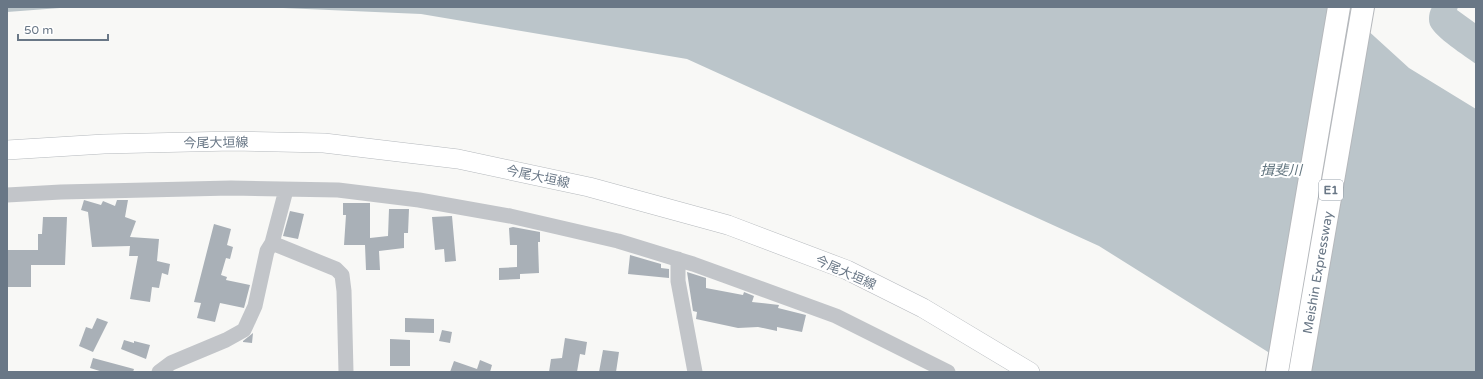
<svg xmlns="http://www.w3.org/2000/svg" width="1483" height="379" viewBox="0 0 1483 379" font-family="'Varela Round','Noto Sans JP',sans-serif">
	<rect width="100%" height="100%" fill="#f8f8f6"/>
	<!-- water -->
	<path fill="#bbc5ca" d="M7,7H73L7,12Z
		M260,7H1342L1409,68L1476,109V372H1300L1099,246L687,59L421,14Z
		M1432,7H1458L1457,10L1475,23L1476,64C1464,55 1436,38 1430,25C1428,20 1429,12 1432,7Z"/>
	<!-- building -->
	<path fill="#a9b0b7" d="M84,200L101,205L103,201L115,206L117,200H128L125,217L136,221L130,237L159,239L157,261L170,264L168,275L162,273L159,288L152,287L150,302L130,299L138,256H129L130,246L92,247L88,212L81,210Z
		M343,203H370V238L388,236L389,209H409L408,233H404V248L379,251L380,270H366L365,245H344L346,215H343Z
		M290,211L304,214L298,239L283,236Z
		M452,216L456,261L445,262L444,249L435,250L432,217Z
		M43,217H67L65,265H31V287H7V250H38V234H42Z
		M214,224L231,229L227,245L233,247L230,259L226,258L221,275L227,277L226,280L250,285L244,308L220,303L215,322L197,318L201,303L194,302Z
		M513,227L540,232V242H538L539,273L520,274V279L499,280V268L517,267V245H510L509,228Z
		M630,255L661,264V268L669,269V278L628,274Z
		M687,272L706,278V288L743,295L744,292L754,296L752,302L779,305L778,308L806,315L802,332L777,327V331L758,327L738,328L696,319L697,312L693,311Z
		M97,318L108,322L93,352L79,346L86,327L92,329Z
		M405,318L434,319V333L405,332Z
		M442,330L452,332L450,343L439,341Z
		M253,333L252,343L243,342V341Z
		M565,338L587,342L585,355L580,354L577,372H549L551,359L562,358Z
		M390,339L410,340V366H390Z
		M124,340L134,343V341L150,345L146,359L121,349Z
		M603,350L619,352L616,372H599Z
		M93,358L134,369L133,372H103L90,368Z
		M480,360L492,365L490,372H450L454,361L477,369Z"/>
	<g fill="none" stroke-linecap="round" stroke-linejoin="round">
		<!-- major casing -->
		<g stroke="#b5b9bd" stroke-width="20">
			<path id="major" d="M7,150L104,144L233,141L324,143L458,159L589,187L728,225L847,270L923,308L1030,372"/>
		</g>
		<!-- highway casing -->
		<g stroke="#b5b8bc" stroke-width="24">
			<g id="highway">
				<path d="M1277,372L1339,7"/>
				<path id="s1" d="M1300,372L1363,7"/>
			</g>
		</g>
		<!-- minor -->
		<path stroke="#c2c5c9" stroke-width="15" d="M7,195L61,192L231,188L338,190L419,200L510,216L618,241L693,264L836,316L948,372
			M272,243L336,269L342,275L344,291L346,372
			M678,259V281L695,372
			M159,372L171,363L226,340L244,330L255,306L267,251L272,243L286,190"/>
		<!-- major -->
		<use href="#major" stroke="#fff" stroke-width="19"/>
		<!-- highway -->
		<use href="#highway" stroke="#fff" stroke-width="22"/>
	</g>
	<g text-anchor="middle" stroke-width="4" stroke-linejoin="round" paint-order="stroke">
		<!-- shield labels -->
		<rect fill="#fff" stroke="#96a0aa" stroke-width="1" x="1319" y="180" width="24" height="20" rx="3"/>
		<g font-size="12" font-weight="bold" fill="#697786">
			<text x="1331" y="194">E1</text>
		</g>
		<!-- street labels -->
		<g font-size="13" fill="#697786" stroke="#fff">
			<text transform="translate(216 142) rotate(-1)" y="5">今尾大垣線</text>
			<text transform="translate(538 176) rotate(12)" y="5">今尾大垣線</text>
			<text transform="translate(846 272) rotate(24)" y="5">今尾大垣線</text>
			<text dy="5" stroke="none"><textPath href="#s1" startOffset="101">Meishin Expressway</textPath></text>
		</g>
		<!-- water labels -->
		<g font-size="14" font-style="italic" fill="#647781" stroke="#fff">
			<text x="1281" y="175">揖斐川</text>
		</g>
	</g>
	<!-- border -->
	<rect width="1483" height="379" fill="none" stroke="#697786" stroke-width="16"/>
	<!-- scale -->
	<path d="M18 34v6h90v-6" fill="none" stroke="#697786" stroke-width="2"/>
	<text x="24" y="34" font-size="12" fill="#697786" stroke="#ffffff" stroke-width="3" paint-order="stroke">50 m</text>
</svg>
